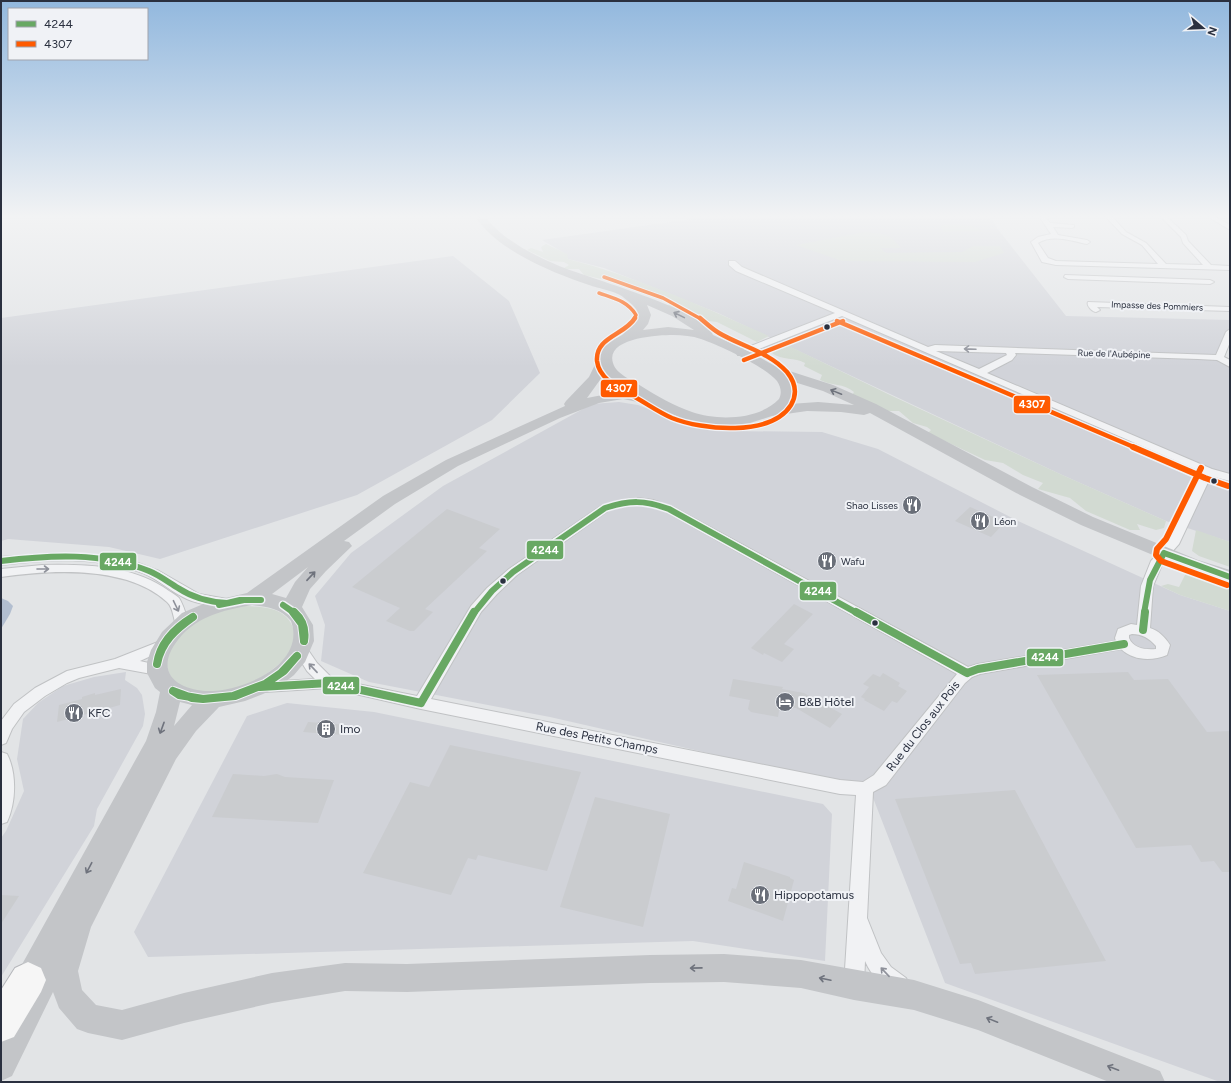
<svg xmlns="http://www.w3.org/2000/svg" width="1231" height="1083" viewBox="0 0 1231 1083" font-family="Figtree,sans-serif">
	<rect width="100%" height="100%" fill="#e2e4e6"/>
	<!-- built -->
	<path fill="#d1d3d9" d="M713,216H989L997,228L1066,316L1230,320V333L1219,358L1230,364V542L1166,521L1060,474L718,313L604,268L568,259L566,254L542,240Z
		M453,256L509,301L540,373L492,420L357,495L160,559L109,547L8,539L1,541V318Z
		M619,402L638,405L677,420L728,431L822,432L878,449L1018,521L1180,595L1230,611V1082H1220L945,983L870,790L550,717L369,682L321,661L325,625L315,596L351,553L443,486L592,404Z
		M126,672L125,680L137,688L142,695L145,714L143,726L97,809L94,826L1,977V838L6,831L24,791L17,759L23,719L38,703L63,686L94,677Z
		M287,703L374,712L823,804L832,814L825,961L693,941L148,957L134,932L247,716Z"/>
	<!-- green -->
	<path fill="#d2dad2" d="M945,224L972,226L983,231L944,232L940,227Z
		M865,232C886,235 887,231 901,248H881L884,252L888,253L962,252L973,246H1000L1004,253L975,262L842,261L796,245Z
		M546,244L567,254L568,259C637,277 704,307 769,336L757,342L717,322L701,320L668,306L670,302L610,281L584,275L579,269H565L564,268L569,265L564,262L550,261L527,250L531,248L543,252L541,247Z
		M778,344L787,345L890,395L1060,474L1166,521L1164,528L1156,530L1137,524L1140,530H1130L1086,511L1070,498L1038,489L1043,483L1023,475L1003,463L985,460L928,433L931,430L927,427L913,423L899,411H883L852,395L854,392C844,383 831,386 820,380L822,375L804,366L805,363C795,357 782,361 772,353V348Z
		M1196,530L1230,542V567L1199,556L1192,551Z
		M1186,573L1230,587V611L1180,595L1161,586L1168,584L1179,587Z
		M245,606C266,607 288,608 294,631C296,637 294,646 290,651C271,681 210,707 178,684C171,679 168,672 167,664C164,638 203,615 224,609C231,607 238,607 245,606Z"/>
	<!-- water -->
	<path fill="#b2bed0" d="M1,598L8,601L13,606L10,614L1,629Z"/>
	<!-- building -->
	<path fill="#cacccf" d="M970,507L1005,522L991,537L955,521Z
		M447,509L500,529L479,548L487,551L425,609L433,612L414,631H410L386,621L400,608L352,587Z
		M794,604L813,614L784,644L794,649L782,662L764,653L763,655L751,648Z
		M1128,672L1134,680L1168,679L1207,732L1230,731V872H1222L1214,861L1201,862L1191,845L1136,848L1037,675Z
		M883,673L900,683L898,686L907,691L897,703L892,701L884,711L864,700L865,699L861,697L869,687L863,684L873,674L880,677Z
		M733,679L783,687L782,689L804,693L842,714L830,728L796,708L780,705L778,717L751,712L748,709L750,700L729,696Z
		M121,689L120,705L57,722L59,705L82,699V697L95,693V695Z
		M308,722L348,725L343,735L303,732Z
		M450,745L581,772L547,871L478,855L476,860L468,858L451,895L363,873L410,782L429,787Z
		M233,774L264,776L277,774L285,777L334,780L318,823L212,817Z
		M1015,790L1075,903L1106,961L975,974L971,963L960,964L895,799Z
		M595,797L670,814L643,927L560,907Z
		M744,862L790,877V878L794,880L783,921L728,901L732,888L736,889Z
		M1,895L19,896L1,924Z"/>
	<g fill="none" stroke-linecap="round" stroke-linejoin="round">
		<!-- street casing -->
		<g stroke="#c0c2c4" stroke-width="2">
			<path id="street" d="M1039,216H1045L1050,223L1074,225V227L1072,228L1053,227L1058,235L1087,240L1090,242L1087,244C1071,241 1053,234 1038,243L1048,258L1056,261L1158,264L1142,245L1122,234L1108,219L1109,216H1115L1114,219L1126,232L1146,243L1166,264L1203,265L1183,243L1181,237L1160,216H1166L1186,235L1188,241L1211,265L1230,266V270L1056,265L1042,262L1031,242L1038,237L1051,234Z
				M1207,216H1214L1230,225V230Z
				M729,261H735L742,267L928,347L935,345L1216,355L1226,332L1230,329V342L1224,357L1230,360V367L1217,360L1198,359L1015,353L1016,355L1012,360L987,373L1212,469L1230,474V481L1211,476L1179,544L1163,562L1153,586L1150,628C1159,631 1165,637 1170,645L1167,655C1152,661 1134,661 1121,649L980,674L972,677L965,683L886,785L873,792L867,918L881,953L891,967L906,978L909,985L906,992L899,995C883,988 872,977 865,961L864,985L861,992L854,995L847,992L844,985L856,795L840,794L421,709L329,688L265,692L260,691L258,687L260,683L265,682L315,679L307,671L294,650L296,647L301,645L306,647L317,663L333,679L417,696L471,606L487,588L509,569L601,506L621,500L637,498L653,500L673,507L968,667L978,664L1116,641L1115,638L1118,629L1131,624L1137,625L1141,586L1151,561L1168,542L1202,472L842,316L744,355H738L737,353L738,351L835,313L736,271L729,265ZM936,351L1006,353L1007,355L979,369ZM629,505H645L665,511L957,674L874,775L863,782L840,780L431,699L481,612L497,594L517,575L609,510ZM1132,634C1142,634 1149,638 1156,646V649C1145,650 1133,648 1129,638V635Z
				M1065,275L1210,280L1214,282L1210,284L1068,279L1064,277Z
				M1088,302L1230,307V311L1097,307L1100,310L1096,312C1093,312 1086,306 1088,302Z
				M56,553L96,555L138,563L159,571L199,594L227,599L232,600L234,603L232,606L227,607C212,606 196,604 183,597C169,590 158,579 143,573C99,556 47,559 1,565V557Z
				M42,565C84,564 134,565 169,591C172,593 176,595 179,598C184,606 186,615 189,624L187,627L182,629L177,627C173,620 174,608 167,602C127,565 51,570 1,577V569Z
				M163,640L168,642L170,645L168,648L140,661L162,666L164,670L162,674L157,675L119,668L79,678L67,683L45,696L24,712L12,729L6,743L1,745V721L14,704L35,688L67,671L115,659Z
				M1,752L7,754C17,773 16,803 7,822L1,824Z"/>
		</g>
		<!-- highway casing -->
		<g stroke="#b5b7bb" stroke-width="2">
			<path id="highway" d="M28,962L41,968L46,980L41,992L14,1037L1,1042V990L15,968Z"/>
		</g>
		<!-- street -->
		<use href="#street" fill="#f1f2f4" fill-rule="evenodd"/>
		<!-- secondary -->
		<path fill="#c3c5c8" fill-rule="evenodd" d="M475,216H485C500,238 533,255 557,265C584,277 706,310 713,335L750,352L777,367L833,385L876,404L1032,487L1093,517L1198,560L1230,570V583L1184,568L1081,525L1020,495L870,413L864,415L841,412L807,411L772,416L750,423L725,426L700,423L683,419L653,405L623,399L599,403L560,418L458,466L395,504L344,541L349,542L352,546L326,571L310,589L302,607L313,625L314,641L305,662L294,675L280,686L263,694L245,701L219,707L196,731L176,759L91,927L78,971L82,990L96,1005L122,1010L184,993L272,973L345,963L407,964L650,955L724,954L801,960L914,980L978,1000L1160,1071L1165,1082H1109L978,1030L914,1010L854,1000L801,988L724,982L650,983L407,992L345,991L272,1003L184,1023L122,1040L88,1033L77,1029L59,1008L53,992L12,1076L1,1081V1032L18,999L15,997L10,987L15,977L146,741L156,712L160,692L155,688L147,673V662L151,650L162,632L182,613L208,602L247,593L383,496L446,460L565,406L564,404L566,401L589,377L605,344L622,335L636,322L639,315C636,306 630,303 623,297C618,292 597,288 589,285C553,273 496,250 475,216ZM647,305L672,316L694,330L668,327L643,330L648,324L651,315ZM673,335C683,335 692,336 701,339C719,345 766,367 777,381C781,387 782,393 779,399C759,420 718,421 692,412C674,406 657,396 641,386C632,380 616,374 613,363C605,338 657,335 673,335ZM605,373L615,382L632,392L623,391L587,398ZM791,381L823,391L854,405L818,402L790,404C796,396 796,389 791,381ZM308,567L295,582L286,598L272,594ZM252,605C268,607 280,608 291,621C307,665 240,693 205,691C176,689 156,672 175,644C193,617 223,610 252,605ZM180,702L192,705L174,726Z"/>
		<!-- highway -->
		<use href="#highway" fill="#f6f6f6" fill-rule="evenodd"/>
		<!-- bus-1-far1 casing -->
		<g stroke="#f0f2f6" stroke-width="9">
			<path id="bus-1-far1" d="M1164,553L1230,577
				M1,561C50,555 102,552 149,571C159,575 168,582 178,588C193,598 209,602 227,603
				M219,605L244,600H261
				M219,605L240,600H261
				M283,605L295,613
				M283,605L294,613
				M474,613L492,591L513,572L605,508C630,500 644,500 669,509L857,613
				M1144,613L1150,580L1164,553"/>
		</g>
		<!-- bus-1 casing -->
		<g stroke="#f0f2f6" stroke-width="10">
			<path id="bus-1" d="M293,612L302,624L304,641
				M294,612C303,620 306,629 304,641
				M856,612L967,673
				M1143,630L1145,612
				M157,664C160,642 175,628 193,617
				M157,664C161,642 176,629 193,617
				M967,673L978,669L1124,644
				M265,684L281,673L297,656
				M265,684L284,671L297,656
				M260,687L329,683L421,703
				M173,691L192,698L203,699
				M173,691L179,695L203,699
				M203,699L235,696L265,684
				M203,699L233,696L265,684
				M421,703L474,612"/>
		</g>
		<!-- bus-2-far2 casing -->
		<g stroke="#f0f2f6" stroke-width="5.5">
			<path id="bus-2-far2" d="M604,277L663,298L701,319
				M599,293C613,298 628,301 636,315L634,319"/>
		</g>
		<!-- bus-2-far1 casing -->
		<g stroke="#f0f2f6" stroke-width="7">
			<path id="bus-2-far1" d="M635,318C625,335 595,337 597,361C599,379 619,388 633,396C646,403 658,412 672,418C702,430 771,437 791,405C798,393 795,382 787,372C769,352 741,346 719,333C712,329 706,323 700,318
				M837,321L1136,448
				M744,360L843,321"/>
		</g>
		<!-- bus-2 casing -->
		<g stroke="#f0f2f6" stroke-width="9">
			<path id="bus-2" d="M1133,447L1205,478L1228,486
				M1201,468L1166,539L1157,549L1156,555L1161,561L1227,585"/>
		</g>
		<!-- bus-1-far1 -->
		<use href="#bus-1-far1" stroke="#68a863" stroke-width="6"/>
		<!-- bus-1 -->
		<use href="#bus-1" stroke="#68a863" stroke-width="8"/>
		<!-- bus-2-far2 -->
		<use href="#bus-2-far2" stroke="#ff5a00" stroke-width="3.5"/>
		<!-- bus-2-far1 -->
		<use href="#bus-2-far1" stroke="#ff5a00" stroke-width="4.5"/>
		<!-- bus-2 -->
		<use href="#bus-2" stroke="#ff5a00" stroke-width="6"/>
	</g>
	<!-- one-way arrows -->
	<defs><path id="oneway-shaft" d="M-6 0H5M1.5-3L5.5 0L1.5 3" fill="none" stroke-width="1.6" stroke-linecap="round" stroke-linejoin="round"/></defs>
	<g stroke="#6f737d">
		<use href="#oneway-shaft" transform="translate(679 315) rotate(-154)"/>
		<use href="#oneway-shaft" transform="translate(836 392) rotate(-158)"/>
		<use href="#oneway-shaft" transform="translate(311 576) rotate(-47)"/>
		<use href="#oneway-shaft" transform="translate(162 728) rotate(110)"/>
		<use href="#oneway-shaft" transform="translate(89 868) rotate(118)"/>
		<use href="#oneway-shaft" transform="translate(696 968) rotate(179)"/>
		<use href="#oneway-shaft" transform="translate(825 979) rotate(-168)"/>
		<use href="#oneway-shaft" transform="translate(992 1020) rotate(-158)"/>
		<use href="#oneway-shaft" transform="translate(1113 1068) rotate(-159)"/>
	</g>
	<g stroke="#8e919a">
		<use href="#oneway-shaft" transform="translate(970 349) rotate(-178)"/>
		<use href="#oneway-shaft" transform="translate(43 569)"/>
		<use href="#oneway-shaft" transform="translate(176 606) rotate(64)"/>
		<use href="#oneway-shaft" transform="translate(313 668) rotate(-133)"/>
		<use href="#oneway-shaft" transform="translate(885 972) rotate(-133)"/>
	</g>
	<!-- sky -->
	<linearGradient id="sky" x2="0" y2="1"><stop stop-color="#92b8de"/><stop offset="0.59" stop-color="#f2f3f4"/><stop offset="1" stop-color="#f2f3f4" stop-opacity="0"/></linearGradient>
	<rect width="1231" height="367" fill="url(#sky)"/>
	<!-- icons -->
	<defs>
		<g id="restaurant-disc" transform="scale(1)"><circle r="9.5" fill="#6a6f79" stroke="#f0f2f6"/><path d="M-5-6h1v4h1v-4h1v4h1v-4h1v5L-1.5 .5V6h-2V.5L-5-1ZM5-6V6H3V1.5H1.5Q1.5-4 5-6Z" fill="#fff"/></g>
		<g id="hotel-disc" transform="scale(1)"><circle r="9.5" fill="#6a6f79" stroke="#f0f2f6"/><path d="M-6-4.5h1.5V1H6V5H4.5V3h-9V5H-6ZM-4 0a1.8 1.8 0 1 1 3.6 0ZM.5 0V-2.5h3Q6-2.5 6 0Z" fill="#fff"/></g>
		<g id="building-disc" transform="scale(1)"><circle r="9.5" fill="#6a6f79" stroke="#f0f2f6"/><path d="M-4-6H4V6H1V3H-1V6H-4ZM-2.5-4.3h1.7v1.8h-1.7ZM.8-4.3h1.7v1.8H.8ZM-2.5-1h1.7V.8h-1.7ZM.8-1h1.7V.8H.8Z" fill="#fff"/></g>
	</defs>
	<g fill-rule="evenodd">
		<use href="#restaurant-disc" x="912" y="505"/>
		<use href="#restaurant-disc" x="980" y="521"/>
		<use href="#restaurant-disc" x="827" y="561"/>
		<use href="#hotel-disc" x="785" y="702"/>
		<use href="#restaurant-disc" x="74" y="713"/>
		<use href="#building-disc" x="326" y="729"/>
		<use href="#restaurant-disc" x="760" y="895"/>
	</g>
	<!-- markers -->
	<g fill="#2a303f" stroke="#f0f2f6" stroke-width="1.5">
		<circle cx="827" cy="327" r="3.5"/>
		<circle cx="1214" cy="481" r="3.5"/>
		<circle cx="503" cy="581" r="3.5"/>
		<circle cx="875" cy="623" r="3.5"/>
	</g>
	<g text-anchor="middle" stroke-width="4" stroke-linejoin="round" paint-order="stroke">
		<!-- far-street labels -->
		<g font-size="9" fill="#2a303f" stroke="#f0f2f6">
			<text transform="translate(1157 306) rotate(2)" y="3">Impasse des Pommiers</text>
			<text transform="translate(1114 354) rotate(2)" y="3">Rue de l'Aubépine</text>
		</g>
		<!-- poi labels -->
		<g font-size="10" fill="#2a303f" stroke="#f0f2f6" text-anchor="start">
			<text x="898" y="509" text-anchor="end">Shao Lisses</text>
			<text x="994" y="525">Léon</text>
			<text x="841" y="565">Wafu</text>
		</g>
		<!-- near-poi labels -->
		<g font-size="12" fill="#2a303f" stroke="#f0f2f6" text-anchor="start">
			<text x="799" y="706">B&amp;B Hôtel</text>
			<text x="88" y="717">KFC</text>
			<text x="340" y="733">Imo</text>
			<text x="774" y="899">Hippopotamus</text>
		</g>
		<!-- near-street labels -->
		<g font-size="12" fill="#2a303f" stroke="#f0f2f6">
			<text transform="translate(923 726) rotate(-52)" y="4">Rue du Clos aux Pois</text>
			<text transform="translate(597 738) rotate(11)" y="4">Rue des Petits Champs</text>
		</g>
	</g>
	<g stroke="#f0f2f6" stroke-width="1.5">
		<rect x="600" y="379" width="38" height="19" rx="4" fill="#ff5a00"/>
		<rect x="1013" y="395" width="38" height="19" rx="4" fill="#ff5a00"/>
		<rect x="526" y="540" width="38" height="20" rx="4" fill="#68a863"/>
		<rect x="99" y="552" width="38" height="19" rx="4" fill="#68a863"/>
		<rect x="799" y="581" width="38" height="20" rx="4" fill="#68a863"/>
		<rect x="1026" y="648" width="38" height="19" rx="4" fill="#68a863"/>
		<rect x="322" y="676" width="38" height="19" rx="4" fill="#68a863"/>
	</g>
	<g font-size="11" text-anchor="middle" font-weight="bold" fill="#fff">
		<text x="619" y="392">4307</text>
		<text x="1032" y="408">4307</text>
		<text x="545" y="554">4244</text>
		<text x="118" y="566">4244</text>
		<text x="818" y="595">4244</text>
		<text x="1045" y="661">4244</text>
		<text x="341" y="690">4244</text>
	</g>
	<!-- border -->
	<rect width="1231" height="1083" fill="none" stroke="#2a303f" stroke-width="4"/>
	<!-- legend -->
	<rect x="8" y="8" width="140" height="52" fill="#f0f2f6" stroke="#a1a4ad"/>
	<rect x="16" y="21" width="20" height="6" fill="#68a863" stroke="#a1a4ad"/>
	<text x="44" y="28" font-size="12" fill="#2a303f">4244</text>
	<rect x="16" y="41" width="20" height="6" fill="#ff5a00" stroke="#a1a4ad"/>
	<text x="44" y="48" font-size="12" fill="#2a303f">4307</text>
	<!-- north arrow -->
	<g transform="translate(1203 28) rotate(109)" stroke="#f0f2f6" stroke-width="3" paint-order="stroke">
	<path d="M0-3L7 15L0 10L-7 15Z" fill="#2a303f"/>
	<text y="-6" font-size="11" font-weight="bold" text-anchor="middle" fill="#2a303f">N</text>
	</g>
</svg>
